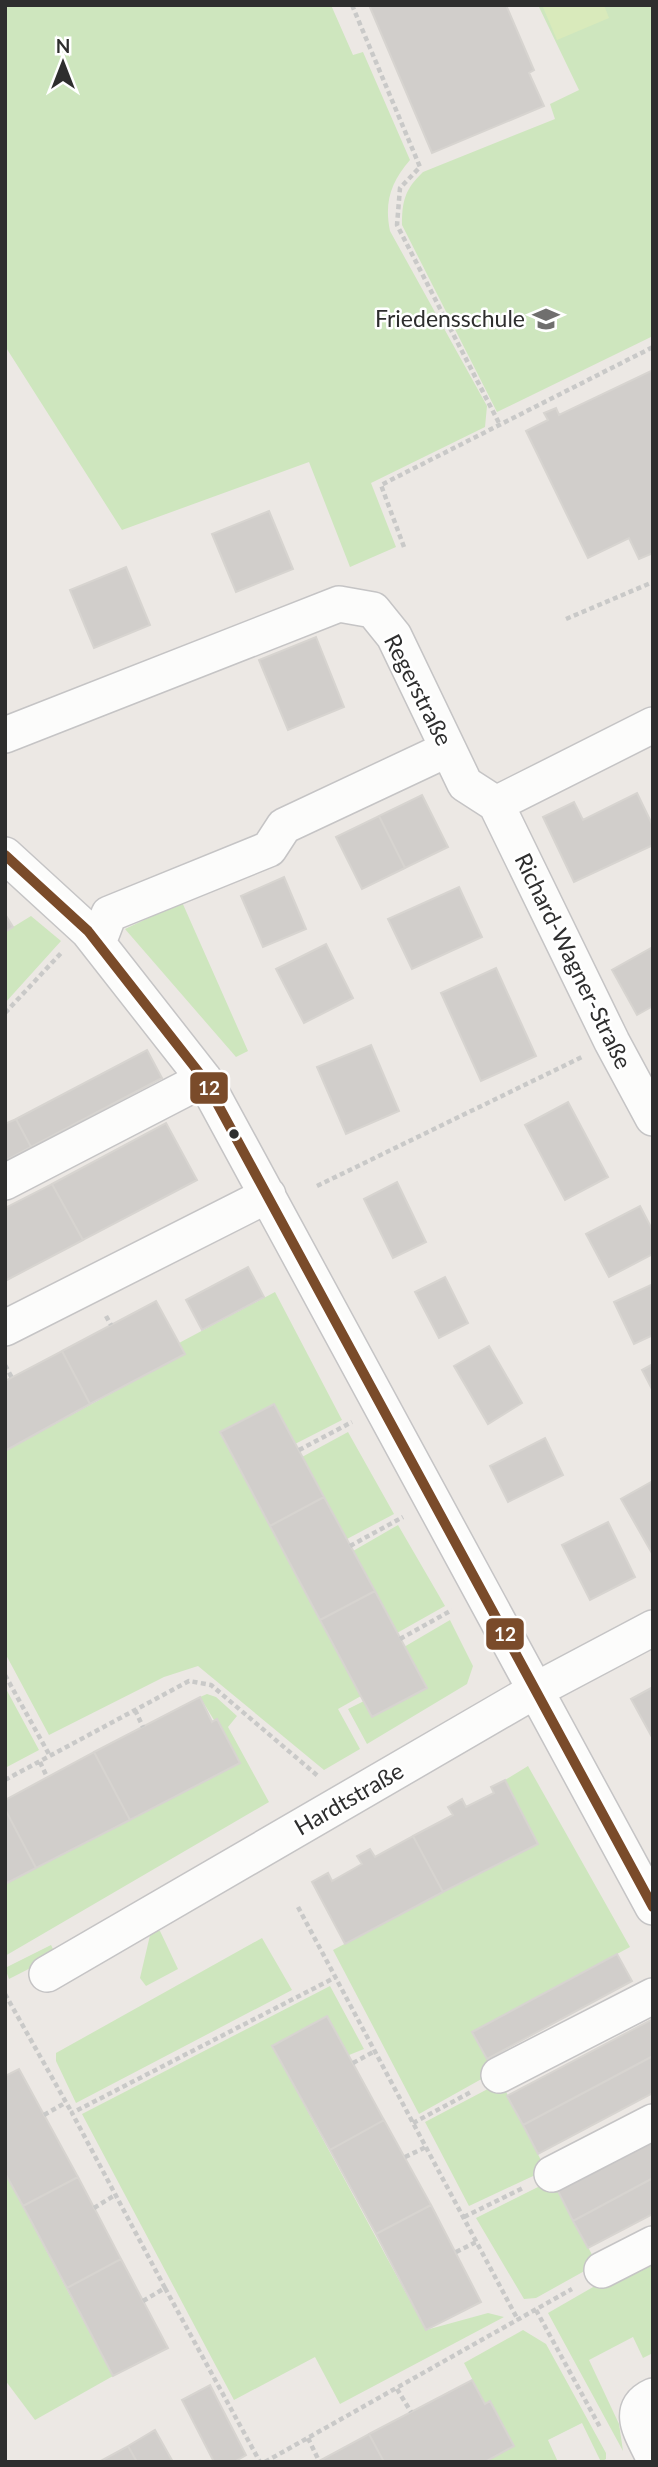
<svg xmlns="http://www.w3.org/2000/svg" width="658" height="2467" viewBox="0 0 658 2467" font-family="Lato,sans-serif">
	<rect width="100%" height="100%" fill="#ece8e4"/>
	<!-- green -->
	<path fill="#cee6be" d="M5,5H331L353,55L363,52L410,160C391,182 384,202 390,231L487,406L485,427L371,483L396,547L350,567L309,462L122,530L5,346Z
		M538,5H653V336L497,412L402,225C402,201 405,189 423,172L555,119L550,104L579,90Z
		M182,902L248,1051L236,1057L125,929Z
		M31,916L61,941L5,1003V932Z
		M275,1292L342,1420L295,1444L273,1404L220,1433L361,1696L338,1709L360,1749L324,1770L198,1666L164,1677L49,1735L5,1653V1451L184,1354L179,1343Z
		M348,1432L394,1514L347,1539L302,1457Z
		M398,1525L445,1606L397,1633L353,1551Z
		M450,1620L473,1666L467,1684L367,1744L348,1709L364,1701L372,1717L426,1688L404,1647Z
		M5,1687L39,1750L5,1768Z
		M207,1694L216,1697L237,1716L228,1727L269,1802L5,1956V1884L240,1763L200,1697Z
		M528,1766L630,1947L472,2032L494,2072L419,2114L333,1950L443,1892L505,1780Z
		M151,1931H160L178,1969L146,1986L140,1978Z
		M262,1938L292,1990L76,2103L56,2061V2053Z
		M51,1945L56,1955L9,1979L5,1968Z
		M330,1986L364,2049L349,2055L327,2016L273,2047L426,2330L488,2313L504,2317L340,2404L315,2357L234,2400L82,2114Z
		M501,2082L546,2170L469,2206L425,2122Z
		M5,2173L113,2376L35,2420L5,2380Z
		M552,2180L597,2264L536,2298L524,2299L476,2218Z
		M653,2262V2353L643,2358L633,2337L589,2360L619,2424L623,2451L548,2313L607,2279Z
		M523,2330L546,2344L606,2453V2459L601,2462L582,2423L548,2440L558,2462H485L514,2446L490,2402L485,2404L464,2363Z"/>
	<!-- pitch -->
	<path fill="#d9eabb" d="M542,5H604L609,18L557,40Z"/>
	<!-- building -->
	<path fill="#d1cecb" stroke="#d7d4d0" stroke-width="2" d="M369,5H506L534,70L529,73L544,106L432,153Z
		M653,370V553L639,559L629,538L588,558L526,431L548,420L544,413L556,408L559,415Z
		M269,511L293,569L236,592L212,534Z
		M126,567L150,625L94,648L70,590Z
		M316,637L344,707L288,730L259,660Z
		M637,793L653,826V845L574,882L543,817L574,802L583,820Z
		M422,795L448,847L405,868L379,816Z
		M379,816L405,868L362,889L336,837Z
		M284,877L306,929L263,947L241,896Z
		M459,887L482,937L412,969L388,919Z
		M5,914L13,927L5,932Z
		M326,944L353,998L304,1023L276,969Z
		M653,947V1006L637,1015L612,970Z
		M496,968L536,1056L481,1081L441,993Z
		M371,1045L399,1111L346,1134L317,1067Z
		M147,1050L162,1078L31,1147L16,1119Z
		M568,1102L608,1177L565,1200L525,1125Z
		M16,1119L31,1147L5,1161V1124Z
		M166,1123L197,1180L83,1240L52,1184Z
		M397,1182L426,1242L393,1258L364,1199Z
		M52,1184L83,1240L5,1281V1208Z
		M640,1206L653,1231V1254L609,1277L586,1234Z
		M248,1267L264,1297L202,1330L186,1300Z
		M445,1277L468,1323L439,1338L415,1292Z
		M653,1284V1335L634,1344L614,1302Z
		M156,1301L185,1354L90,1404L62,1351Z
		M489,1346L522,1403L488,1424L454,1366Z
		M62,1351L90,1404L5,1451V1381Z
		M653,1364V1391L642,1370Z
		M274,1404L324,1497L270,1526L220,1432Z
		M545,1438L563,1475L508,1502L490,1466Z
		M653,1481V1555L621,1499Z
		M324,1497L375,1591L320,1620L270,1526Z
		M608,1522L635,1577L590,1600L562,1545Z
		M375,1591L427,1688L372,1717L320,1620Z
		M653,1687V1739L631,1699Z
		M200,1697L212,1722L217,1719L240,1763L130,1820L94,1752Z
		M94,1752L130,1820L36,1868L5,1809V1800Z
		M505,1780L538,1844L443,1892L413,1836L453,1815L448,1807L462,1799L466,1807L494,1793L491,1787Z
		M5,1809L36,1868L5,1884Z
		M413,1836L443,1892L345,1944L312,1882L328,1873L332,1881L362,1864L357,1856L370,1849L375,1857Z
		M617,1954L632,1981L487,2059L472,2032Z
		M327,2016L384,2120L330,2150L272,2046Z
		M651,2020L653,2056L523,2125L507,2096Z
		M653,2056V2093L538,2154L523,2125Z
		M19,2069L78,2177L23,2206L5,2173V2076Z
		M384,2120L431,2205L376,2234L330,2150Z
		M653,2141V2178L573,2221L558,2191Z
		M78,2177L121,2259L67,2288L23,2206Z
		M653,2178V2214L588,2248L573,2221Z
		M431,2205L481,2302L426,2330L376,2234Z
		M121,2259L168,2348L113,2376L67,2288Z
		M472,2380L485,2404L490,2401L514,2446L485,2462H384L369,2434Z
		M210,2385L246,2455L234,2462H214L182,2400Z
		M155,2430L173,2462H137L128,2446Z
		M369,2434L384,2462H318L319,2461Z
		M128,2446L137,2462H99Z"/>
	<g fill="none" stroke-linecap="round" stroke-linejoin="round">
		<!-- minor casing -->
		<g stroke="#c5c4c5" stroke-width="38">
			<path id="minor" d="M5,735L339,604L373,610L394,636L465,784L496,804
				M496,804L612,1042L653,1118
				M496,804L653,725
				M5,855L88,931L204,1079L653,1907
				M98,943L109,914L269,849L284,826L448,749
				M5,1182L204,1079
				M5,1328L268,1195
				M47,1974L536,1690L653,1628
				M499,2075L653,1996
				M552,2174L653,2122
				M602,2270L653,2244
				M653,2396C624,2409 643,2434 653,2456"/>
		</g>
		<!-- path -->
		<path stroke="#c9c9c8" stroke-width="4.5" stroke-dasharray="5 3.5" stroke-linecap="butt" d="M352,5L420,167L400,188L397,225L500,425
			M404,547L381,485L653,347
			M566,619L653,582
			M5,1013L62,952
			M317,1186L582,1057
			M106,1316L111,1325
			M5,1365L12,1378
			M299,1450L352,1422
			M350,1546L403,1517
			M400,1639L452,1610
			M5,1675L50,1756
			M135,1710L143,1727
			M40,1762L47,1777
			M5,1780L189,1681L211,1685L318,1776
			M298,1907L518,2320
			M5,1994L72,2113
			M353,2063L375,2051
			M44,2115L65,2103
			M413,2123L471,2092
			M405,2157L426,2147
			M94,2208L115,2195
			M464,2217L523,2188
			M456,2252L476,2242
			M165,2288L260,2462
			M143,2301L165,2288L72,2113L336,1977
			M536,2310L601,2429
			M397,2389L411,2412
			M308,2438L319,2461
			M265,2462L572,2289"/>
		<!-- minor -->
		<use href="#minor" stroke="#fcfcfb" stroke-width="35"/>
		<!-- bus-1 casing -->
		<g stroke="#fff" stroke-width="16">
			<path id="bus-1" d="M5,855L88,931L204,1079L653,1907"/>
		</g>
		<!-- bus-1 -->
		<use href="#bus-1" stroke="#7a4b2a" stroke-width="10"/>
	</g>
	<!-- icons -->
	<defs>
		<g id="school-bare" transform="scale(2.1)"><path d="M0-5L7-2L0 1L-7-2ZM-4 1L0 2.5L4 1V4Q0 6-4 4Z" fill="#706f6e" stroke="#fff" stroke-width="2.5" paint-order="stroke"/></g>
	</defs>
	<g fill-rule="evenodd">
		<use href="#school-bare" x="546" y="319"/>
	</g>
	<!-- markers -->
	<circle fill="#2e2e2e" stroke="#fff" stroke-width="2.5" cx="234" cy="1134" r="6"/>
	<g text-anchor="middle" stroke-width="5" stroke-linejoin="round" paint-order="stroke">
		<!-- poi labels -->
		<g font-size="23" fill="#2e2e2e" stroke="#fff" text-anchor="end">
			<text x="525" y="327">Friedensschule</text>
		</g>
		<!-- street labels -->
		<g font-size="23" fill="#2e2e2e" stroke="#fff">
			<text transform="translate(418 690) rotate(63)" y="8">Regerstraße</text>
			<text transform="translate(573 961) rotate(64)" y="8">Richard-Wagner-Straße</text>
			<text transform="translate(349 1799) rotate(-30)" y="8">Hardtstraße</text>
		</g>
	</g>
	<g stroke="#fff" stroke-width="2.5">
		<rect x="189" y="1071" width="40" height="34" rx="7" fill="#7a4b2a"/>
		<rect x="485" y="1617" width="40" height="34" rx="7" fill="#7a4b2a"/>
	</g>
	<g font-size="19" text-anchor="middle" font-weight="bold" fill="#fff">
		<text x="209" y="1095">12</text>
		<text x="505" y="1641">12</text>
	</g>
	<!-- border -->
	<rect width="658" height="2467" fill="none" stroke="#2e2e2e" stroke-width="14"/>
	<!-- north arrow -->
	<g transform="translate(63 63)" stroke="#ffffff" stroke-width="5" paint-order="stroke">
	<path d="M0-5L12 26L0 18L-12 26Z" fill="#2e2e2e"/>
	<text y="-10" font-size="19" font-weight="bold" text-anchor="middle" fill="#2e2e2e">N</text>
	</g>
</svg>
